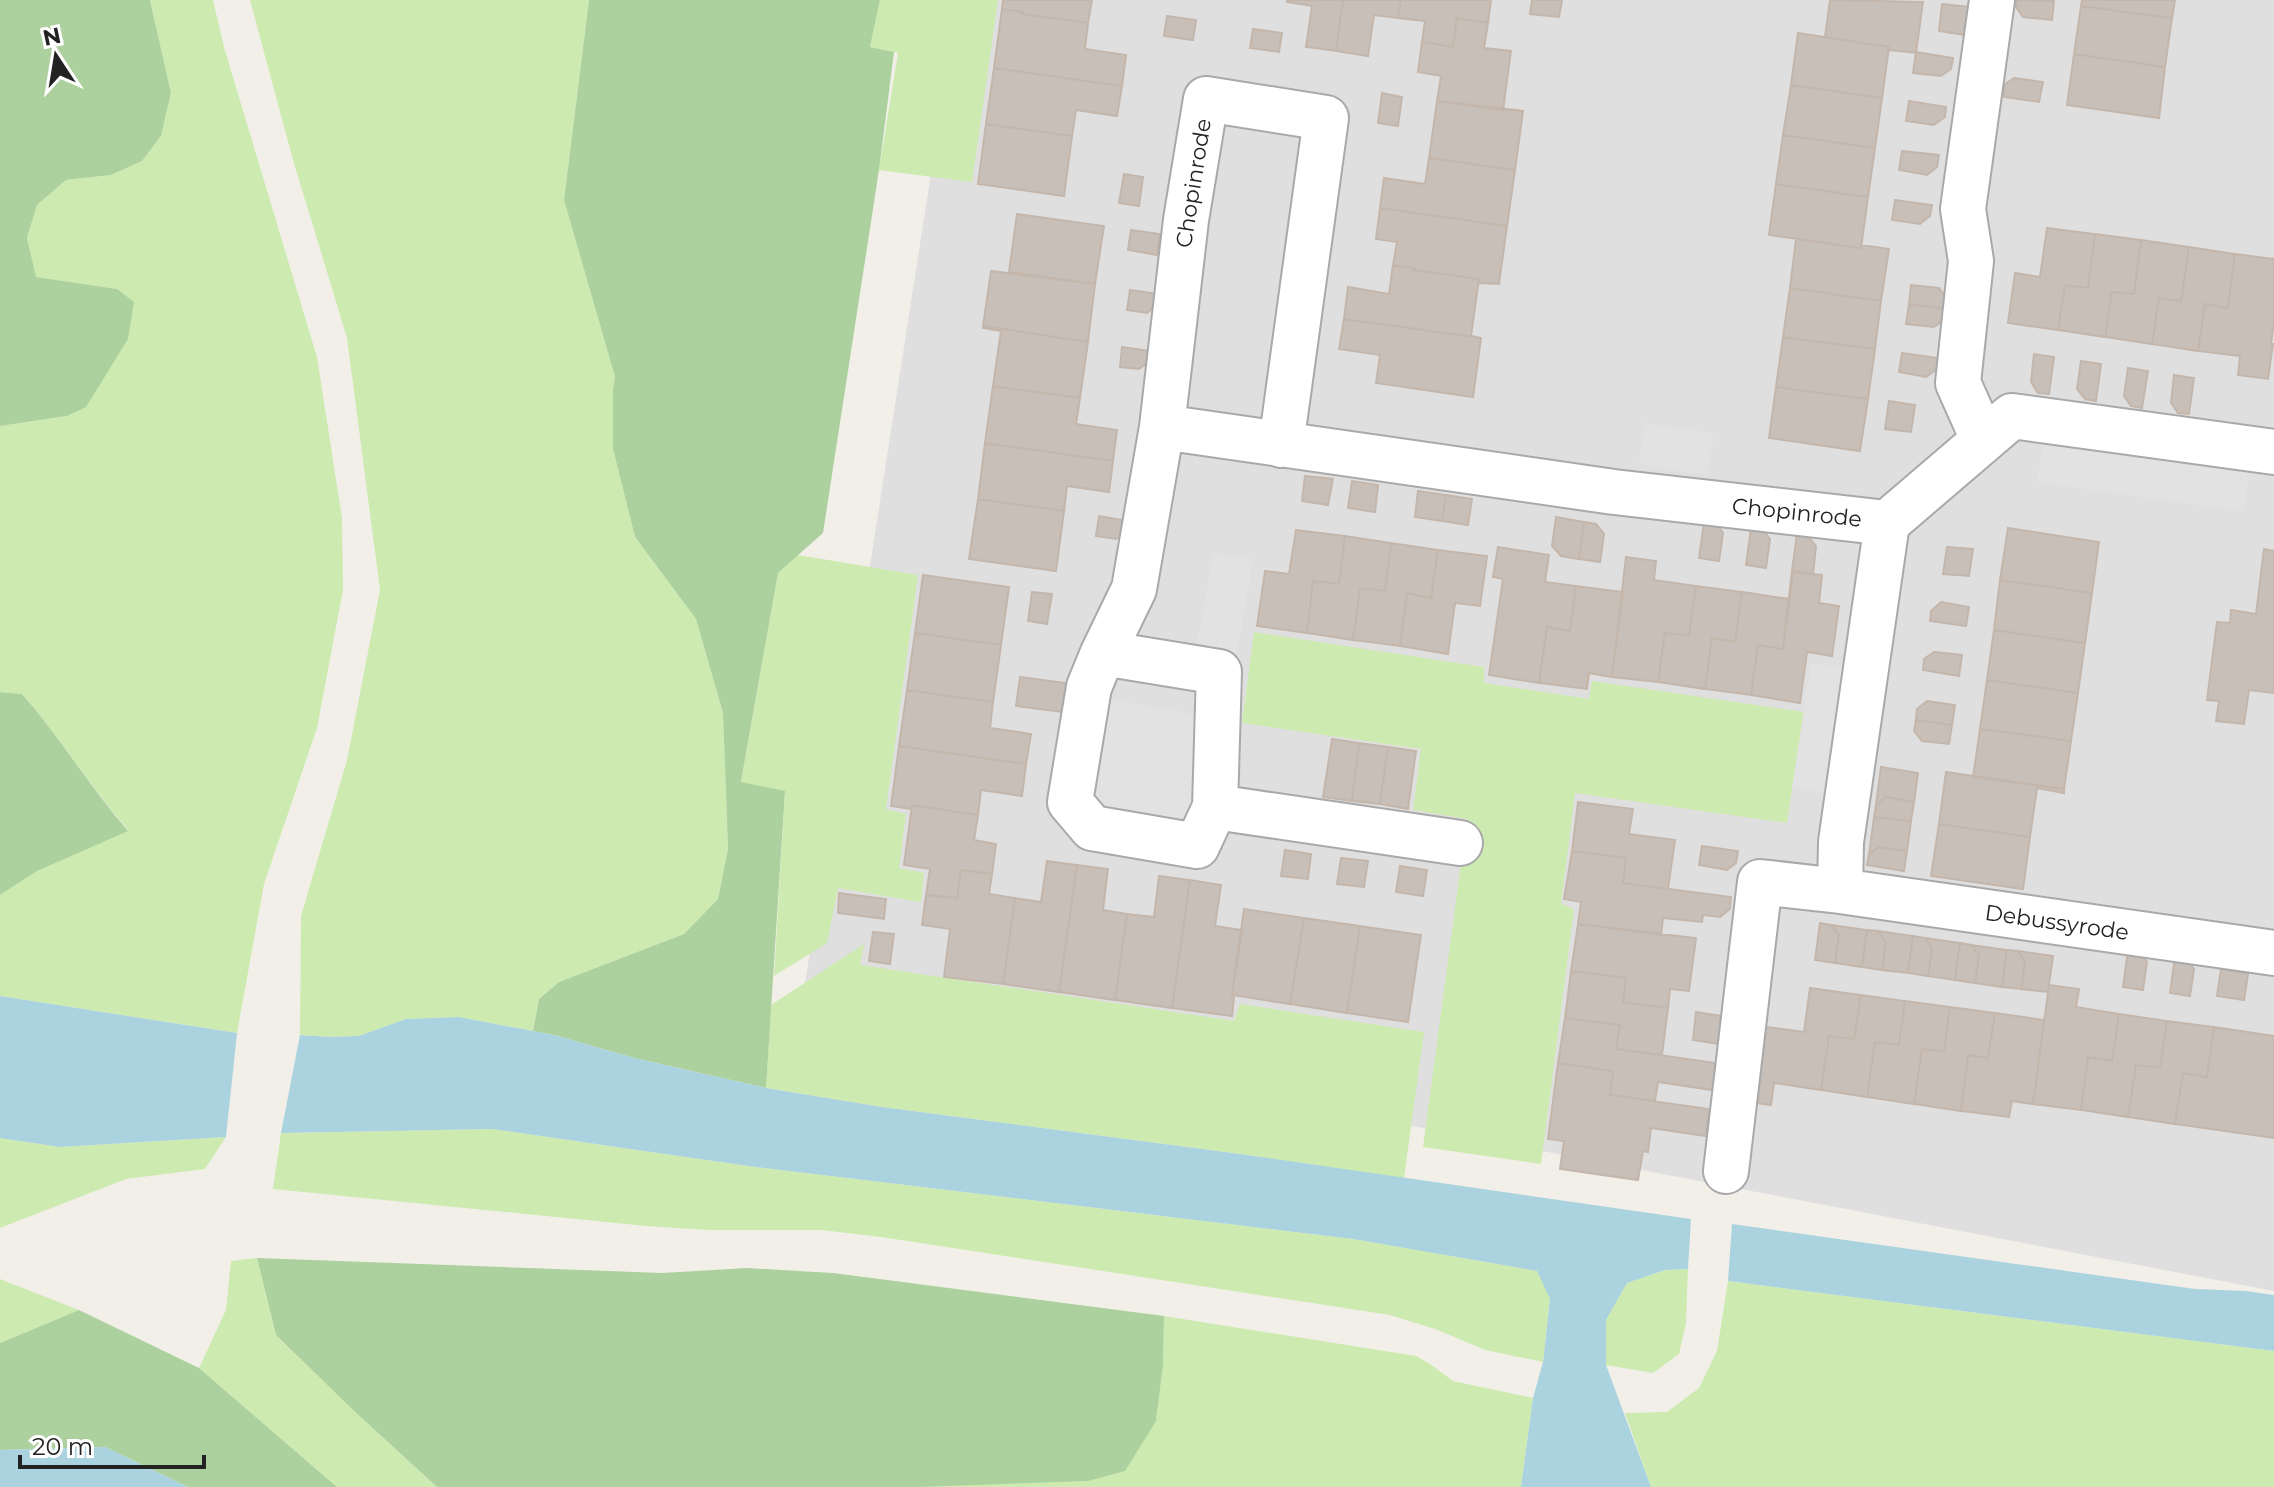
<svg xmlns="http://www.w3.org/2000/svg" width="2274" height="1487" viewBox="0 0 2274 1487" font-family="Montserrat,sans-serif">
	<rect width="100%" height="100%" fill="#f2efe9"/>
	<!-- residential -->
	<path fill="#e0dfdf" d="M958,0H2274V1291L801,1009Z"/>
	<!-- grass -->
	<path fill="#cdebb0" d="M150,0H213L224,47L317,357L342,518L343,590L317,728L264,884L237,1033L0,996V895L37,871L128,830C90,786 60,737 22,694L0,692V426L67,416L117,289L35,277L27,238L37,205L66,180L111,175L142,161L161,136L171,93Z
		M250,0H589L564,200L615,377L613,388V449L635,537L696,619L723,713L728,849L718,899L684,934L559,982L539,999L533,1031L459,1017L406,1019L360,1036L329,1037L300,1035L301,916L347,760L380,590L347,338L293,160Z
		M880,0H998L972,182L879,170L898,53L870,47Z
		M798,555L918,575L886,809L906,814L899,868L924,873L921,902L838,888L827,943L774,976L785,792L741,783L778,573Z
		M1254,632L1484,667V683L1589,699L1592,681L1804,712L1787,823L1575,793L1561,904L1574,909L1541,1164L1423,1147L1467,819L1413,810L1421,749L1242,723Z
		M864,944L860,965L1234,1021L1240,1004L1424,1032L1404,1178L1240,1154L882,1107L766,1088L771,1005Z
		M492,1129L748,1166L1353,1239L1537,1271L1550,1298L1543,1362L1485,1350L1438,1330L1390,1315L881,1237L821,1230H708L646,1226L273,1189L281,1133Z
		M226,1137L205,1169L126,1179L0,1228V1138L60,1147Z
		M257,1258L276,1335L353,1410L437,1487H337L199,1368L226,1310L231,1261Z
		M1688,1269L1686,1323L1679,1354L1653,1373L1606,1365V1320L1627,1283L1665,1270Z
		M0,1279L79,1310L0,1343Z
		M1728,1281L2274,1351V1487H1651L1625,1413L1667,1412L1699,1388L1717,1351Z
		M1164,1316L1416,1356L1430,1364L1453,1381L1533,1398L1521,1487H917L1156,1421L1163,1366Z"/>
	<!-- forest -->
	<path fill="#add19e" d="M0,0H150L171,93L161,136L142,161L111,175L66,180L37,205L27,238L36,277L117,289L134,302L128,339L86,407L67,416L0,426Z
		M589,0H880L870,47L894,52L879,170L823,533L778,573L741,782L785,791L766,1088L634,1058L554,1035L533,1031L539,999L559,982L684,934L718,899L728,849L723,713L696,619L635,537L613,449V388L615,377L564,200Z
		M0,692L22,694C60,737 90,787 128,831L37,871L0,895Z
		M257,1258L662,1273L747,1268L833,1273L1164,1316L1163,1366L1156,1421L1125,1471L1088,1481L917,1487H437L353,1410L276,1335Z
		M79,1310L199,1368L337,1487H188L105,1447L0,1450V1343Z"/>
	<!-- parking -->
	<path fill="#e2e2e2" d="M1645,423L1714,434L1707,475L1639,464Z
		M2043,444L2249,472L2244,511L2038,482Z
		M1213,553L1253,560L1237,653L1197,646Z
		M1811,664L1849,669L1831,793L1792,788Z
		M1106,699L1209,717L1191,821L1088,804Z"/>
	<!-- water -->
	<path fill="#aad3df" d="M0,996L237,1033L226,1137L60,1147L0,1138Z
		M459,1017L554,1035L634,1058L766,1088L882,1107L1240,1154L1691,1219L1688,1269L1665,1270L1627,1283L1606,1320V1365L1651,1487H1521L1533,1398L1543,1362L1550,1299L1537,1271L1353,1239L748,1166L492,1129L281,1133L300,1035L329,1037L359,1036L406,1019Z
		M1732,1224L2195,1289L2246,1291L2274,1295V1351L1728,1281Z
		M105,1447L188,1487H0V1450Z"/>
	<!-- building -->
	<path fill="#c7bfb8" stroke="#c4b6ab" stroke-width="2" d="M1003,0H1092L1088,23L1022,14L1023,12L1002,9Z
		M1287,0H1343L1336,51L1306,47L1312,6L1287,2Z
		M1343,0H1401L1398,18L1374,15L1368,56L1336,51Z
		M1401,0H1491L1488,23L1457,18L1453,47L1422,42L1425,21L1398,18Z
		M1532,0H1562L1559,17L1530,14Z
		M1830,0L1923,2L1916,53L1888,50L1889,47L1825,37Z
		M2017,0L2054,1L2052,20L2023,17L2016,7Z
		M2082,0H2175L2172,18L2081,6Z
		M1942,4L1969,7L1965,35L1939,31Z
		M2081,6L2172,18L2165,67L2074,54Z
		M1002,9L1023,12L1022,14L1088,23L1085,49L1126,55L1122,86L994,68Z
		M1167,16L1196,20L1193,40L1164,36Z
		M1457,18L1488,23L1484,48L1511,51L1503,110L1437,101L1441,76L1418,72L1422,42L1453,47Z
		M1253,29L1282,33L1279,52L1250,48Z
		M1798,33L1889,47L1882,98L1791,85Z
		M1916,52L1953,58L1951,69L1941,76L1913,73Z
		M2074,54L2165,67L2159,118L2067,105Z
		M994,68L1122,86L1117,116L1076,110L1072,136L986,124Z
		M2014,78L2043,82L2039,102L2004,97V85Z
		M1791,85L1882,98L1875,148L1783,135Z
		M1382,93L1402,97L1398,126L1378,123Z
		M1437,101L1523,111L1515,170L1429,158Z
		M1909,101L1946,107L1945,117L1934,125L1906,121Z
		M986,124L1072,136L1064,196L978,184Z
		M1783,135L1875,148L1868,197L1776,184Z
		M1902,151L1939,155L1937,167L1927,175L1899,170Z
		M1429,158L1515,170L1507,226L1380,208L1384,178L1425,184Z
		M1124,174L1143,177L1139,206L1119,203Z
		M1776,184L1868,197L1861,248L1769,235Z
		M1895,200L1932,205L1930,216L1920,224L1892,220Z
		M1380,208L1507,226L1499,284L1479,283V279L1413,270L1414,268L1393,265L1397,242L1376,239Z
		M1017,214L1104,226L1095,284L1009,272Z
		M2047,228L2095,234L2088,288L2065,285L2058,330L2008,323L2015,273L2040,277Z
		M1131,230L1160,234L1157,255L1128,250Z
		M2095,234L2141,240L2134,294L2112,292L2105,337L2058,330L2065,285L2088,288Z
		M1796,239L1861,248V245L1889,249L1881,301L1790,288Z
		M2141,240L2189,247L2181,301L2159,298L2152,344L2105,337L2112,292L2134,294Z
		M2189,247L2235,254L2228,308L2205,304L2198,351L2152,344L2159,298L2181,301Z
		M2235,254L2274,259V322L2271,344H2273L2268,379L2238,375L2240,356L2198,351L2205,304L2228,308Z
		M1393,265L1414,268L1413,270L1479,279L1471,336L1481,338L1344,319L1348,287L1389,294Z
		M991,271L1095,284L1088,342L983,326Z
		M1911,285L1939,288L1946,298L1945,309L1909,304Z
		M1790,288L1881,301L1875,349L1783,337Z
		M1130,290L1159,294L1157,305L1147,313L1127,310Z
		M1909,304L1945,309L1944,320L1934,327L1906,324Z
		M1344,319L1481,338L1473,397L1376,383L1380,355L1339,349Z
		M983,326L1088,342L1080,398L993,386L1001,331L983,328Z
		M1783,337L1875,349L1868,399L1776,387Z
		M1122,347L1151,351L1149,362L1139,369L1120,367Z
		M1902,353L1938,358L1937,369L1926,377L1899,372Z
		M2034,354L2054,357L2049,394L2038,393L2031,382Z
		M2081,361L2101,364L2096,401L2085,399L2077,389Z
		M2128,368L2148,371L2142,408L2131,406L2124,396Z
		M2174,375L2194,378L2189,414L2178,413L2171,403Z
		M993,386L1080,398L1076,424L1117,430L1113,461L985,443Z
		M1776,387L1868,399L1860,451L1769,438Z
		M1889,401L1915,405L1911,432L1885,429Z
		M985,443L1113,461L1109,492L1067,486L1064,511L978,499Z
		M1305,476L1333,479L1328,505L1302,501Z
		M1352,481L1378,485L1375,512L1348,508Z
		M1418,491L1446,495L1442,521L1415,517Z
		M1446,495L1472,499L1468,525L1442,521Z
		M978,499L1064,511L1056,571L969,559Z
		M1099,516L1128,521L1126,532L1116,539L1096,536Z
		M1556,517L1584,522L1579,559L1561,556L1552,546Z
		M1584,522L1596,524L1604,534L1600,562L1579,559Z
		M1704,522L1716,523L1723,533L1719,561L1699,558Z
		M1751,528L1762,529L1770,539L1766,568L1746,565Z
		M2008,528L2099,542L2092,593L2000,580Z
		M1296,530L1345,536L1339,584L1313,581L1307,633L1257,626L1265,571L1289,574Z
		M1797,534L1808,536L1816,546L1813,574L1792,571Z
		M1345,536L1391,543L1385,591L1360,588L1353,640L1307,633L1313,581L1339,584Z
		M1391,543L1438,550L1431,598L1407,593L1400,646L1353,640L1360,588L1385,591Z
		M1498,547L1549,555L1545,582L1576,586L1570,631L1547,627L1539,683L1489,675L1503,579L1493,577Z
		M1947,547L1973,549L1969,576L1943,574Z
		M2264,549L2274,551V693L2249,690L2244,724L2216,721L2219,701L2207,700L2217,622L2230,623L2231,610L2256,614Z
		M1438,550L1487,556L1480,606L1455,603L1448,654L1400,646L1407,593L1431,598Z
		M1626,557L1656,561L1654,580L1696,586L1689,636L1665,633L1658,682L1612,677Z
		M1792,571L1783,649L1758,645L1751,695L1705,689L1712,638L1735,642L1742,592L1789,599Z
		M1793,572L1822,575L1819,603L1839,606L1832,656L1807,652L1800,703L1751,695L1758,645L1783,649Z
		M923,575L1009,587L1001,645L915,633Z
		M2000,580L2092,593L2085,643L1994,630Z
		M1576,586L1623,592L1612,677L1589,673L1587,689L1539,683L1547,627L1570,631Z
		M1696,586L1742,592L1735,642L1712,638L1705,689L1658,682L1665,633L1689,636Z
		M1032,592L1052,594L1047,624L1028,621Z
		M1941,602L1969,607L1966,626L1930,621L1931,611Z
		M1994,630L2085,643L2078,693L1987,680Z
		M915,633L1001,645L993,702L907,690Z
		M1934,652L1962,655L1959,676L1923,670L1924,659Z
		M1020,677L1066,683L1062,712L1016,706Z
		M1987,680L2078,693L2071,741L1980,729Z
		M907,690L993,702L990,728L1031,734L1026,764L899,746Z
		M1927,701L1955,705L1952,725L1916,720L1917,709Z
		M1916,720L1952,725L1949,744L1922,741L1914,731Z
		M1980,729L2071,741L2064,789L1973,777Z
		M1332,739L1359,743L1352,801L1323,797Z
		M1359,743L1388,747L1380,804L1352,801Z
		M899,746L1026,764L1022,796L981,790L978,815L912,805V809L891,806Z
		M1388,747L1416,751L1408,809L1380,804Z
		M1881,767L1918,773L1914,802L1886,797L1876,805Z
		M1946,772L2064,789V793L2037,788L2030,837L1939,824Z
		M1886,797L1914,802L1911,821L1874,817L1876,805Z
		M1578,802L1633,809L1629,834L1675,840L1668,889L1623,883L1626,858L1572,851Z
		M912,805L978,815L974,840L996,844L992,874L961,870L957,898L926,895L930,869L904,865Z
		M1874,817L1911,821L1907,851L1879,847L1869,854Z
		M1939,824L2030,837L2023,889L1931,876Z
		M1702,846L1738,851L1736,863L1727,870L1699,865Z
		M1879,847L1907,851L1904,871L1867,865L1869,854Z
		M1285,850L1311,854L1308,879L1281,876Z
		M1572,851L1626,858L1623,883L1731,897L1730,909L1720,917L1703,915L1702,922L1663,918L1661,935L1578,924L1581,902L1564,899Z
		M1341,858L1368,861L1364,887L1337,884Z
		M1047,861L1077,865L1059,992L1003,984L1015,898L1041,902Z
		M1077,865L1108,869L1103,910L1127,914L1115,1000L1059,992Z
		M1400,866L1427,870L1423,896L1396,892Z
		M961,870L992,874L989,894L1015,898L1003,984L944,977L950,929L922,925L926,895L957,898Z
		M1159,876L1190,880L1172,1008L1115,1000L1127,914L1154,917Z
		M1190,880L1221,885L1215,926L1242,930L1232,995L1234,996L1232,1016L1172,1008Z
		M839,893L886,899L884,919L838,913Z
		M1244,909L1304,918L1290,1004L1232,995Z
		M1304,918L1360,926L1347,1013L1290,1004Z
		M1820,923L1831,925L1839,935L1835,963L1815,960Z
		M1578,924L1696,938L1689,991L1670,989L1668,1008L1623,1002L1626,978L1571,971Z
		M1831,925L1867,930L1862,967L1835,963L1839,935Z
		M1360,926L1421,935L1408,1022L1347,1013Z
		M1867,930L1878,931L1886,942L1882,970L1862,967Z
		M1878,931L1913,936L1908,973L1882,970L1886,942Z
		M873,932L894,934L890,964L869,961Z
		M1913,936L1925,938L1932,948L1928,976L1908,973Z
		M1925,938L1960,943L1955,980L1928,976L1932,948Z
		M1960,943L1971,945L1979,955L1975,983L1955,980Z
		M1971,945L2007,950L2002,987L1975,983L1979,955Z
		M2007,950L2018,951L2025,962L2021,989L2002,987Z
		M2128,950L2140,951L2147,962L2143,990L2123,987Z
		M2018,951L2053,956L2048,992L2021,989L2025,962Z
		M2175,956L2186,958L2194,969L2190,996L2170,993Z
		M2221,969L2248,974L2244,1000L2217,996Z
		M1571,971L1626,978L1623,1002L1668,1008L1662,1055L1616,1049L1620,1025L1565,1018Z
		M2049,985L2079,989L2076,1007L2119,1014L2112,1061L2088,1057L2081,1110L2033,1104Z
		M1810,988L1861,995L1854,1039L1829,1036L1821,1090L1774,1083L1771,1105L1742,1101L1751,1025L1804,1032Z
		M1861,995L1905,1001L1899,1045L1875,1042L1867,1097L1821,1090L1829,1036L1854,1039Z
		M1905,1001L1950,1007L1944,1051L1922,1049L1914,1104L1867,1097L1875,1042L1899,1045Z
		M1950,1007L1995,1013L1988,1058L1968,1055L1961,1111L1914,1104L1922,1049L1944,1051Z
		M1696,1012L1722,1016L1719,1044L1693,1040Z
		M1995,1013L2044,1020L2033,1104L2012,1101L2009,1117L1961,1111L1968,1055L1988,1058Z
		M2119,1014L2167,1021L2160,1068L2136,1065L2128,1117L2081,1110L2088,1057L2112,1061Z
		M1565,1018L1620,1025L1616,1049L1716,1063L1712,1090L1658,1082L1655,1101L1610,1095L1613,1071L1558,1063Z
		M2167,1021L2214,1027L2207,1077L2183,1073L2175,1124L2128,1117L2136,1065L2160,1068Z
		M2214,1027L2274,1036V1138L2175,1124L2183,1073L2207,1077Z
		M1558,1063L1613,1071L1610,1095L1709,1109L1706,1136L1651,1128L1648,1152L1643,1151L1638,1180L1560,1169L1564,1141L1548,1139Z"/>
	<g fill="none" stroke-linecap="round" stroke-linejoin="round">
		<!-- street casing -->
		<g stroke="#a9a9a9" stroke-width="48">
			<path id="street" d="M1162,427L1614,492L1887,523L2012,416L2274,452
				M1983,439L1958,383L1971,261L1963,209L1992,0
				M1103,653L1219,672L1215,807L1197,846L1092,828L1070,802L1089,687L1103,653L1134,589L1162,427L1186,220L1206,99L1326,118L1281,445
				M1215,807L1460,843
				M1840,891L2274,953
				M1726,1171L1760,882L1840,891L1841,842L1887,523"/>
		</g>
		<!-- street -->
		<use href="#street" stroke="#fff" stroke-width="44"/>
	</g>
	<g text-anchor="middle" stroke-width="7" stroke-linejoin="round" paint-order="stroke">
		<!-- street labels -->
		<g font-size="22" fill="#222" stroke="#fff">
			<text transform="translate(1193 183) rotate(-81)" y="8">Chopinrode</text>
			<text transform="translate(1797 512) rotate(6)" y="8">Chopinrode</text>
			<text transform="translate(2057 922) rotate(8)" y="8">Debussyrode</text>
		</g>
	</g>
	<!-- north arrow -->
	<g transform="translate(56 56) rotate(348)" stroke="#ffffff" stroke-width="6" paint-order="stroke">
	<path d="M0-6L14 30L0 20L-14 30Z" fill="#222222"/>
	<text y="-12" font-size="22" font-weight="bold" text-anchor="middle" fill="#222222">N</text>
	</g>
	<!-- scale -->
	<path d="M20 1455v12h184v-12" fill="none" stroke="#222222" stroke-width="4"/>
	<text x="32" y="1455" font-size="24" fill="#222222" stroke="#ffffff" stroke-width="6" paint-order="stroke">20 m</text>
</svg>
